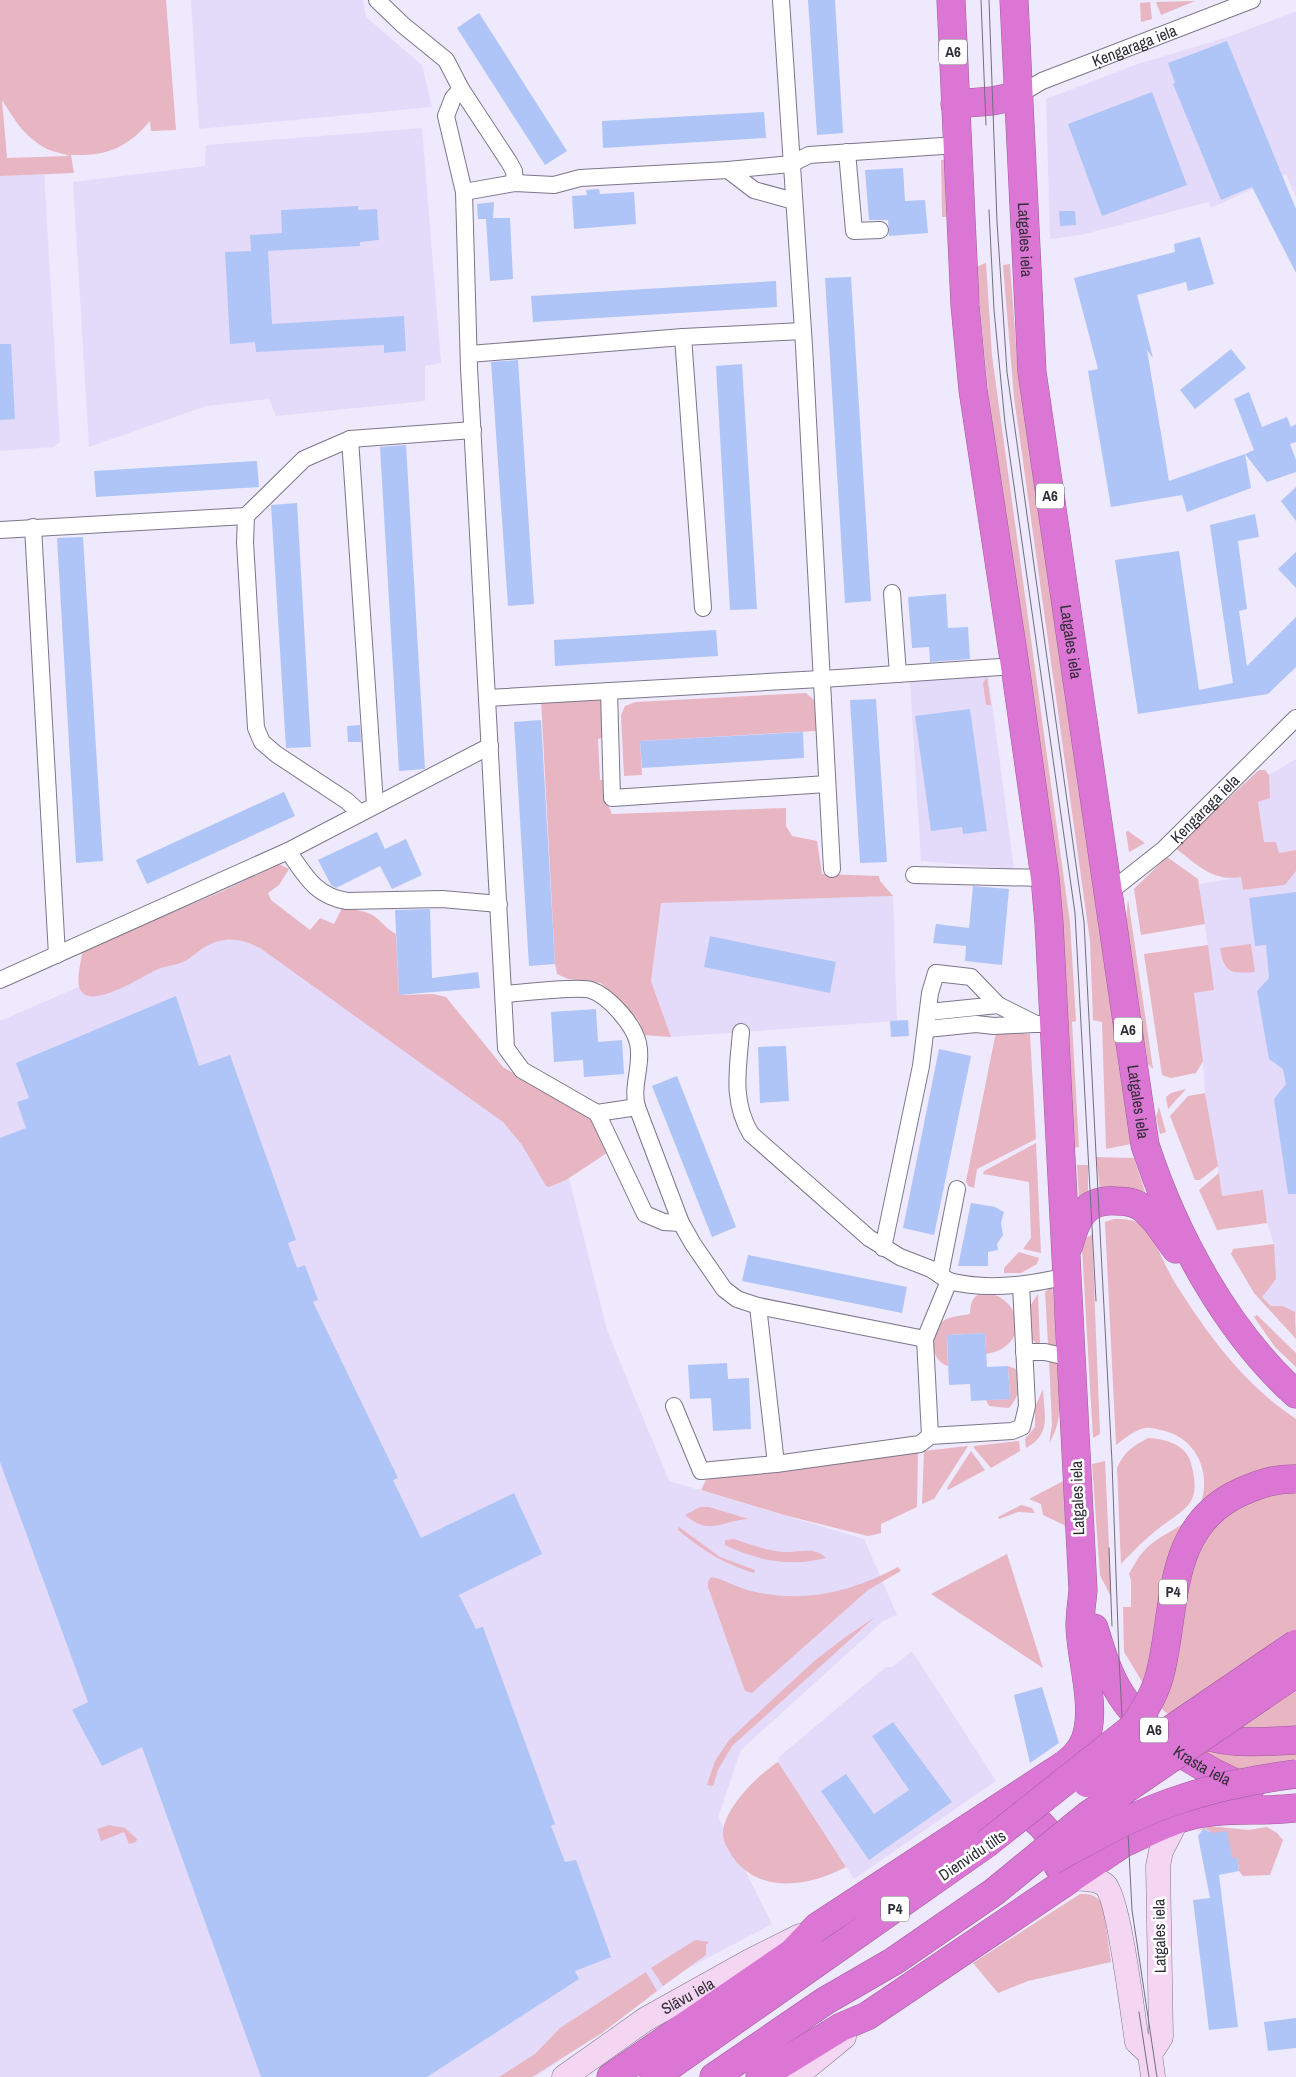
<svg xmlns="http://www.w3.org/2000/svg" width="1296" height="2077" viewBox="0 0 1296 2077" font-family="'Archivo Narrow',sans-serif">
	<rect width="100%" height="100%" fill="#eee9fc"/>
	<!-- built -->
	<path fill="#e4dbfa" d="M191,0H363L366,17L422,65L432,107L199,129Z
		M1296,11V197L1286,174L1211,208L1209,202L1081,235L1050,239L1046,99L1138,64L1228,37Z
		M422,128L441,363L425,366V401L276,416L269,399L206,406L89,447L73,182L205,166L206,145Z
		M44,172L60,442L53,447L0,451V176Z
		M988,673L1014,869L921,861L910,680Z
		M1296,759V850L1279,853L1264,842L1258,801L1270,798L1269,775Z
		M1296,871V1314L1283,1306L1271,1307L1262,1297L1274,1244L1267,1223L1263,1190L1222,1196L1205,1093L1203,1061L1194,993L1214,990L1199,884L1241,877L1243,890L1285,885Z
		M893,896L897,1021L671,1037L651,981L660,903Z
		M251,912L566,1166L607,1330L669,1481L864,1539L897,1615L883,1621L741,1750L718,1817L772,1924L685,1970L613,2024L535,2077H0V1021Z
		M912,1651L996,1781L854,1879L778,1762L779,1757L886,1667H892Z"/>
	<!-- green -->
	<path fill="#e8b5c2" fill-rule="evenodd" d="M0,0H166L176,130L151,131L150,121C126,149 106,156 71,155L74,173L0,176ZM2,100C15,120 23,136 47,149C53,152 63,153 69,156L7,158Z
		M1195,1L1161,15L1156,2Z
		M1150,2L1152,19L1141,22L1140,3Z
		M941,160H945L946,217H942Z
		M986,263L992,356L1070,923L1076,1021L1072,1022L1079,1147L1074,1148L1062,925L992,430L976,267Z
		M1010,264L1017,359L1131,1144L1106,1149L1102,1022L1093,1020L1090,941L1014,397L1003,265Z
		M987,677L991,705H986L983,683Z
		M806,693L814,700L816,731L640,741L642,775L624,776L621,715L625,706L636,702Z
		M605,697L608,736L598,739L600,780H606L608,805L612,814L786,808V826L792,836L817,841L822,874L879,876L880,881L893,896L661,903L651,981L671,1037L643,1035L639,1021L601,983L568,979L557,974L555,964L541,700Z
		M1259,770H1265L1269,775L1270,798L1258,802L1264,842H1276L1279,853L1296,850V871L1285,885L1243,890L1241,877C1212,882 1197,864 1175,848Z
		M1128,831L1145,843L1129,852L1126,832Z
		M1167,857L1198,879L1205,924L1141,935L1134,889Z
		M279,864L289,869L279,885L268,893L271,900L310,930L320,918L334,924L342,908C353,910 365,910 374,916C382,922 387,929 396,934L399,995L433,994L446,997L503,1067L594,1121L607,1153L566,1180L549,1187L546,1186L522,1145L503,1122L260,948C246,941 234,937 219,941C206,944 197,953 187,960C178,965 170,965 161,968C146,973 94,1010 81,991C75,982 81,964 82,953L95,945L223,891Z
		M1128,899L1153,1069L1148,1064L1126,920Z
		M1251,944L1255,972C1231,974 1224,973 1220,948Z
		M1208,945L1214,990L1194,993L1203,1061L1196,1073L1171,1078L1162,1075L1144,954Z
		M996,1032L1030,1034L1036,1139L977,1169L974,1188L968,1186L966,1181Z
		M1186,1089L1168,1109L1166,1097L1171,1093Z
		M1205,1093L1218,1166L1200,1180H1195L1170,1116L1188,1096Z
		M1159,1107L1166,1132L1160,1134L1156,1117Z
		M1036,1143L1041,1253L1023,1249L1031,1238L1029,1182L983,1174L984,1171Z
		M1096,1157L1134,1158L1145,1192L1132,1189H1100Z
		M1077,1165H1088V1194L1079,1198Z
		M1219,1173L1222,1196L1263,1190L1267,1223L1217,1230L1199,1190Z
		M1114,1219C1122,1219 1133,1219 1140,1224C1155,1236 1166,1270 1177,1286C1210,1338 1245,1385 1296,1419V1730L1243,1733L1178,1718L1165,1712L1152,1698L1124,1652L1123,1607H1131V1580L1129,1574C1136,1561 1142,1550 1155,1541C1174,1528 1197,1521 1203,1495C1209,1464 1191,1435 1160,1430C1156,1429 1150,1427 1145,1428C1134,1430 1124,1439 1116,1445L1105,1222Z
		M1092,1235L1100,1434L1093,1438L1082,1248L1085,1238Z
		M1274,1244L1276,1279L1262,1297L1271,1306H1283L1295,1312L1296,1339L1254,1293L1231,1254L1233,1249Z
		M1019,1252L1039,1258L1037,1264L1021,1273H1004V1268Z
		M1052,1286L1058,1346L1052,1347L1048,1344L1045,1292Z
		M986,1292C1026,1301 1028,1348 986,1354L985,1333L947,1335L948,1366C932,1362 928,1336 940,1324C947,1316 960,1316 970,1314C971,1300 973,1295 986,1292Z
		M1038,1294L1040,1344H1036L1030,1336V1306Z
		M1257,1315L1296,1353V1367L1275,1347L1254,1317Z
		M1049,1358L1058,1362C1059,1389 1065,1419 1049,1443L1052,1426Z
		M1008,1366L1016,1369C1021,1384 1020,1396 1009,1408L989,1406L986,1400L1010,1399Z
		M1043,1389C1044,1415 1052,1434 1026,1448L1025,1439L1035,1427V1407Z
		M1148,1438C1165,1439 1186,1444 1191,1463C1201,1501 1190,1506 1163,1525C1147,1537 1134,1550 1121,1564L1117,1468C1124,1452 1133,1446 1148,1438Z
		M1019,1441L1020,1451L991,1468L974,1448V1446Z
		M968,1446L934,1499L922,1504L924,1451Z
		M971,1451L985,1470L948,1490L947,1488Z
		M918,1452L917,1507L881,1524V1533L868,1536L784,1515L701,1490L707,1478Z
		M1105,1461L1111,1589V1597L1100,1575L1092,1464Z
		M1067,1479L1068,1531L1064,1525L1043,1515L1041,1504L1029,1499Z
		M1021,1505L1032,1508L1035,1513L1018,1512L999,1519L998,1517Z
		M700,1507H709L749,1519C722,1520 711,1537 685,1515Z
		M679,1527L720,1557L755,1570L754,1573C724,1564 702,1550 678,1530Z
		M734,1539C750,1544 767,1551 784,1552C799,1553 814,1546 826,1558C790,1567 759,1561 725,1545V1540Z
		M1007,1554L1043,1668L931,1594Z
		M898,1567L901,1571L868,1590L752,1693L745,1691L708,1587V1582L711,1577C724,1579 737,1588 751,1591C804,1604 851,1592 898,1567Z
		M875,1617L732,1746L718,1770L713,1786L707,1785L715,1761L729,1740L813,1662L844,1638Z
		M1179,1737L1296,1751V1787L1245,1778Z
		M778,1762L846,1867C812,1885 763,1895 735,1860C730,1853 722,1841 723,1832C725,1807 758,1775 778,1762Z
		M109,1825L125,1828L137,1839L136,1842L129,1844L124,1832L101,1841L97,1829Z
		M1209,1826L1249,1830L1267,1827L1277,1833L1283,1840L1270,1875L1243,1876L1239,1871L1237,1858H1232L1210,1831L1205,1829L1196,1831Z
		M1080,1894C1091,1894 1097,1895 1103,1905L1111,1962L1028,1981L998,1993L973,1963Z
		M695,1940L709,1942L706,1945V1955L663,1986L651,1968Z
		M646,1972L657,1991L602,2033L532,2077H499L535,2054L560,2028Z"/>
	<!-- building -->
	<path fill="#b0c5f7" d="M808,0H835L843,133L817,135Z
		M479,13L567,151L545,165L457,28Z
		M1227,41L1296,209V273L1252,187L1221,200L1173,84L1175,83L1168,63Z
		M1152,92L1187,185L1102,216L1068,124Z
		M764,112L766,138L603,148L602,121Z
		M903,168L905,201L925,200L928,233L889,236L888,220H869L865,170Z
		M599,189L600,194L634,192L636,224L574,229L572,196L587,195L586,190Z
		M494,202L493,218H510L513,279L490,281L486,219H478L477,204Z
		M358,206V210L377,209L379,240L360,242V246L268,251L272,324L404,316L406,351L384,353V345L256,352L255,342L230,344L225,252L251,251L250,235L282,233L281,210Z
		M1059,211H1075L1076,225L1060,226Z
		M1200,237L1214,284L1188,291L1186,282L1137,295L1153,358L1147,350L1169,481L1245,454L1251,488L1187,512L1182,495L1111,507L1088,371L1098,369L1074,278L1175,252L1174,244Z
		M851,277L871,601L845,603L825,278Z
		M776,281L777,307L533,322L531,296Z
		M0,344H11L15,419L0,420Z
		M1231,349L1246,368L1195,409L1180,390Z
		M518,360L534,604L508,606L491,362Z
		M742,364L757,609L730,610L716,366Z
		M1249,392L1262,427L1287,417L1291,427L1296,424V442L1290,444L1296,460V472L1267,482L1245,454L1254,450L1234,399Z
		M406,445L425,769L399,771L380,447Z
		M257,461L259,487L96,497L94,471Z
		M1296,487V521L1281,501Z
		M297,503L311,747L286,748L271,505Z
		M1255,514L1259,537L1238,541L1247,609L1239,611L1247,666L1296,617V667L1268,694L1138,714L1115,560L1179,551L1199,690L1233,683L1210,525Z
		M83,537L103,861L76,863L57,538Z
		M1296,552V588L1278,569Z
		M946,594L948,628L968,627L970,659L930,662L929,647L912,648L908,597Z
		M716,630L718,656L555,666L554,640Z
		M876,699L887,862L860,863L850,700Z
		M970,709L987,831L963,834L962,827L931,831L915,716Z
		M541,720L555,964L529,966L514,722Z
		M360,725L361,742H348L347,726Z
		M803,732L804,758L642,768L640,741Z
		M284,792L295,816L147,884L136,860Z
		M377,832L385,849L406,839L422,875L392,889L380,866L336,888L331,885L318,860Z
		M973,886L1009,889L1002,965L965,961L966,946L933,943L936,924L969,928Z
		M1296,892V1194H1288L1274,1099L1286,1084L1283,1069L1269,1059L1257,991L1269,978L1266,945L1255,946L1249,898Z
		M430,909L432,978L478,972L480,988L399,995L395,910Z
		M710,936L836,962L830,993L704,967Z
		M176,996L199,1066L230,1055L296,1240L288,1243L297,1268L305,1265L318,1300L313,1302L398,1478L393,1480L421,1538L514,1493L542,1554L459,1595L476,1629L483,1627L555,1824L551,1826L565,1862L576,1860L611,1957L575,1971L579,1979L427,2077H261L142,1747L102,1766L72,1710L88,1702L0,1462V1138L26,1128L17,1102L29,1098L16,1063Z
		M596,1009L598,1042L622,1040L624,1074L584,1077L583,1060L554,1062L551,1012Z
		M908,1020L909,1036L891,1037L890,1021Z
		M786,1046L789,1101L760,1103L758,1047Z
		M939,1049L971,1056L934,1235L903,1228Z
		M677,1076L736,1227L712,1237L652,1086Z
		M971,1203L995,1207L1004,1212L1001,1223L1003,1235L997,1244L998,1250L988,1252V1266H958Z
		M748,1255L907,1287L902,1313L742,1281Z
		M985,1333L987,1367L1008,1366L1010,1399L971,1401L970,1384L949,1385L947,1335Z
		M727,1363L728,1379L749,1378L751,1429L713,1431L711,1398L690,1399L688,1365Z
		M1042,1687L1059,1743L1030,1763L1014,1695Z
		M893,1722L952,1802L869,1860L821,1791L846,1774L874,1814L909,1790L872,1736Z
		M1203,1829L1214,1833L1227,1831L1232,1858L1237,1857L1239,1871L1219,1875L1238,2027L1209,2030L1193,1900L1210,1898L1198,1836Z
		M1296,2018V2048L1268,2051L1264,2022Z"/>
	<g fill="none" stroke-linecap="round" stroke-linejoin="round">
		<!-- street casing -->
		<g stroke="#7c768b" stroke-width="18">
			<g id="street">
				<path d="M377,0L403,25L446,60L461,89L509,162L514,171L515,183"/>
				<path d="M781,0L804,346L832,869"/>
				<path d="M461,89L453,98L446,116L464,192L469,368L506,1048L522,1070L597,1113L637,1107L681,1223L693,1244L724,1289L737,1299L758,1306L925,1339L949,1281C987,1291 1030,1285 1067,1276"/>
				<path id="s1" d="M1017,96L1042,81L1252,0"/>
				<path d="M847,152L854,231L880,230"/>
				<path d="M728,170L754,190L794,201"/>
				<path d="M464,192L515,183L554,185L580,178L728,170L791,164L809,155L957,145"/>
				<path d="M469,354L683,337"/>
				<path d="M350,439L375,804"/>
				<path d="M33,527L57,955"/>
				<path d="M0,530L246,516"/>
				<path d="M892,593L898,674"/>
				<path d="M703,608L683,337L803,331"/>
				<path d="M609,691L612,798L827,784"/>
				<path d="M487,698L838,678L1015,666"/>
				<path d="M360,813L347,801L276,754L262,742L256,728L245,542L246,516L304,459L350,439L473,430"/>
				<path d="M288,851C305,875 315,896 347,901L442,899L499,904"/>
				<path d="M914,875L1045,878"/>
				<path id="s2" d="M1107,894L1164,849L1296,718"/>
				<path d="M0,980L288,851L490,746"/>
				<path d="M504,994C519,993 580,986 591,990C609,996 634,1025 638,1043C643,1065 631,1086 637,1107"/>
				<path d="M929,1012L998,1005L1036,1024H1056"/>
				<path d="M927,1029L976,1024L994,1026L1034,1024"/>
				<path d="M741,1032C738,1069 731,1101 751,1134L869,1238L900,1257L931,1269L949,1281"/>
				<path d="M597,1113L645,1214L664,1222L681,1223"/>
				<path d="M883,1248L921,1066L930,993L936,973L971,977L998,1005"/>
				<path d="M940,1275L957,1189"/>
				<path d="M758,1306L776,1464"/>
				<path d="M925,1339L930,1436"/>
				<path d="M1024,1352H1045L1071,1358"/>
				<path d="M674,1406L701,1471L776,1464L920,1444L930,1436L1012,1431L1022,1427L1027,1406L1021,1285"/>
			</g>
		</g>
		<!-- secondary casing -->
		<g stroke="#7c768b" stroke-width="25">
			<g id="secondary">
				<path d="M1072,1878C1082,1879 1097,1878 1105,1885C1119,1898 1133,2017 1137,2042L1150,2054L1153,2077"/>
				<path d="M1150,2054L1161,2037L1158,1866L1161,1851L1177,1820"/>
				<path id="s3" d="M564,2077L646,2019L750,1961L800,1936"/>
				<path d="M795,2077L844,2037"/>
			</g>
		</g>
		<!-- highway casing -->
		<g stroke="#9f5c9d" stroke-width="29">
			<g id="highway">
				<path id="s4" d="M1014,0L1032,372L1145,1145C1174,1234 1226,1331 1296,1394"/>
				<path d="M955,104L992,101L1017,96"/>
				<path d="M1069,1245C1076,1218 1085,1199 1116,1201C1126,1201 1138,1203 1145,1210C1158,1221 1166,1236 1176,1249"/>
				<path id="s5" d="M1094,1628C1101,1651 1108,1675 1121,1695C1149,1738 1204,1771 1250,1789"/>
				<path d="M1188,1729C1222,1746 1260,1742 1296,1740"/>
				<path d="M1002,1809C1032,1807 1059,1836 1058,1866"/>
				<path d="M611,2077L792,1953L817,1927L1052,1773C1063,1766 1074,1759 1081,1748C1101,1717 1080,1659 1080,1625C1080,1614 1082,1602 1083,1590L1049,923L1045,878L1015,666L973,390L965,305L951,0"/>
				<path d="M654,2077L986,1844"/>
				<path d="M714,2077L825,2001L894,1961L994,1892"/>
				<path d="M760,2077L841,2027L867,2016L1122,1844C1148,1832 1175,1817 1204,1813C1235,1808 1265,1812 1296,1808"/>
			</g>
		</g>
		<!-- street -->
		<use href="#street" stroke="#fff" stroke-width="16"/>
		<!-- secondary -->
		<use href="#secondary" stroke="#f4d6f2" stroke-width="24"/>
		<!-- highway -->
		<use href="#highway" stroke="#dc76d5" stroke-width="28"/>
		<!-- tram -->
		<path stroke="#726f7b" stroke-width="1" d="M981,0L986,125
			M989,0L997,222L1007,372L1084,922L1112,1462L1119,1658L1132,1910L1157,2077
			M989,210L994,310L1005,423L1075,913L1096,1301
			M1109,1548L1112,1626
			M1139,2012L1149,2077"/>
		<!-- highway-bridge casing -->
		<g stroke="#9f5c9d" stroke-width="29" stroke-linecap="butt">
			<path id="highway-bridge" d="M1087,1783L1148,1745L1296,1644
				M986,1844L1132,1728C1144,1712 1155,1694 1160,1674C1177,1608 1165,1526 1241,1492C1259,1484 1276,1478 1296,1479
				M1053,1860C1095,1837 1138,1812 1184,1798C1220,1786 1258,1779 1296,1774
				M994,1892L1088,1815L1296,1673"/>
		</g>
		<!-- highway-bridge -->
		<use href="#highway-bridge" stroke="#dc76d5" stroke-width="28"/>
	</g>
	<g text-anchor="middle" stroke-width="5" stroke-linejoin="round" paint-order="stroke">
		<!-- shield labels -->
		<g fill="#fff" stroke="#6d6c72" stroke-width="1">
			<rect x="939" y="39.5" width="28" height="25" rx="4"/>
			<rect x="1036" y="483.5" width="28" height="25" rx="4"/>
			<rect x="1114" y="1017.5" width="28" height="25" rx="4"/>
			<rect x="1159" y="1579.5" width="28" height="25" rx="4"/>
			<rect x="1140" y="1717.5" width="28" height="25" rx="4"/>
			<rect x="881" y="1896.5" width="28" height="25" rx="4"/>
		</g>
		<g font-size="15" font-weight="bold" fill="#2f2d36">
			<text x="953" y="57">A6</text>
			<text x="1050" y="501">A6</text>
			<text x="1128" y="1035">A6</text>
			<text x="1173" y="1597">P4</text>
			<text x="1154" y="1735">A6</text>
			<text x="895" y="1914">P4</text>
		</g>
		<!-- street labels -->
		<g font-size="16" fill="#2f2d36" stroke="#fff">
			<text dy="6" stroke="none"><textPath href="#s1" startOffset="128">Ķengaraga iela</textPath></text>
			<text dy="6" stroke="none"><textPath href="#s4" startOffset="240">Latgales iela</textPath></text>
			<text dy="6" stroke="none"><textPath href="#s4" startOffset="645">Latgales iela</textPath></text>
			<text dy="6" stroke="none"><textPath href="#s2" startOffset="130">Ķengaraga iela</textPath></text>
			<text dy="6" stroke="none"><textPath href="#s4" startOffset="1110">Latgales iela</textPath></text>
			<text transform="translate(1077 1498) rotate(-92)" y="6">Latgales iela</text>
			<text dy="6" stroke="none"><textPath href="#s5" startOffset="181">Krasta iela</textPath></text>
			<text transform="translate(972 1855) rotate(-34)" y="6">Dienvidu tilts</text>
			<text transform="translate(1159 1936) rotate(-91)" y="6">Latgales iela</text>
			<text dy="6" stroke="none"><textPath href="#s3" startOffset="148">Slāvu iela</textPath></text>
		</g>
	</g>
</svg>
